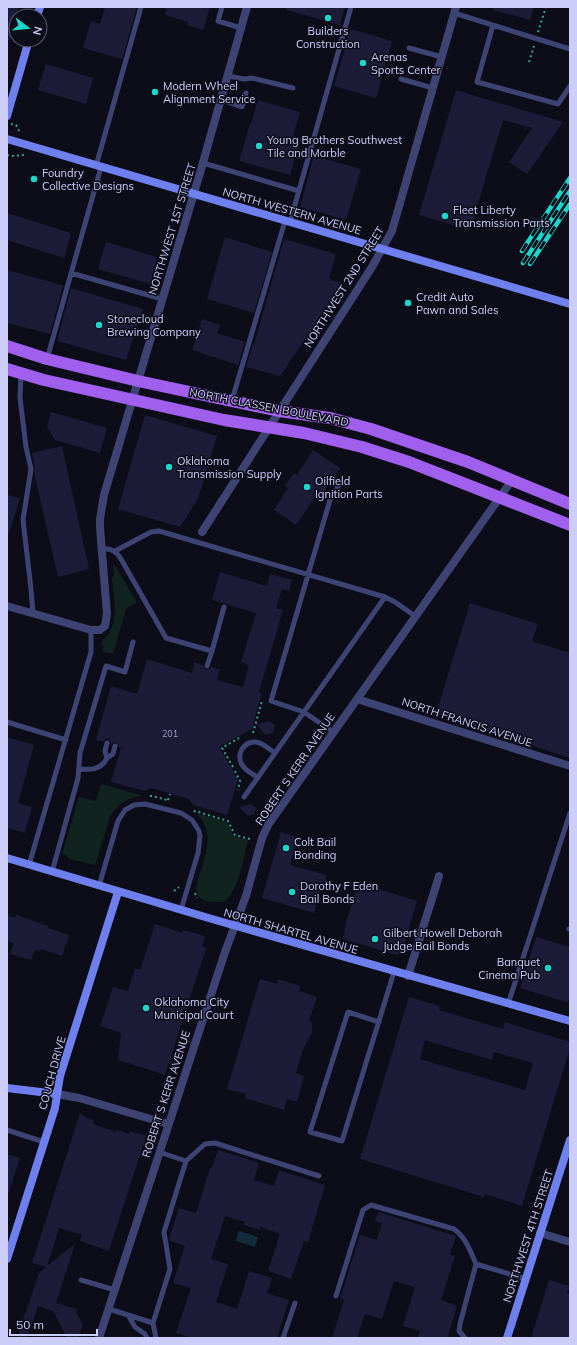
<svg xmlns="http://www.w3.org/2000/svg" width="577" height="1345" viewBox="0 0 577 1345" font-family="Mulish,sans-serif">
	<rect width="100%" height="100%" fill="#0d0d1a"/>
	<!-- green -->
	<path fill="#11231f" d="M113,563L137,602L126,609L113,654L102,651L104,645L101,644C103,639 108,636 110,631C119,616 113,594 112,577H114Z
		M101,784L141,795L140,796C126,798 117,805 110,817L95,865L69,859L66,855L62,854L79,797L96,801Z
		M196,813L227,822L234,836L248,840C243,860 240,888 224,902C212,902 196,903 196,887C203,861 218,835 196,813Z"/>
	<!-- water -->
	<path fill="#122b3d" d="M239,1231L258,1237L255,1247L236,1241Z"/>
	<!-- building -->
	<path fill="#1c1b38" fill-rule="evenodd" d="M7,7H19L10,40H7Z
		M105,7H137L122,59L83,48L91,21L100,24Z
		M167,7H210L203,30L187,25L188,22L165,15Z
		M286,7H345L340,25L286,10Z
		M494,7H534L530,20L493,10Z
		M351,29L392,41L376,98L334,86Z
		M46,64L93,78L86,104L38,90Z
		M456,90L563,122L527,174L509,162L532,128L503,120L470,230L419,215Z
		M258,100L300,112L293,136L301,138L290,175L239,161L250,124H251Z
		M314,156L361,169L346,220L300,207Z
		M7,213L71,233L64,258L7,240Z
		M225,237L272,252L254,313L207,299Z
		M284,239L336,254L329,279L343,283L280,376L246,367L253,344L254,345Z
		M106,242L157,257L150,284L98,269Z
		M7,270L62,285L63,286L50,334L7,323Z
		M71,288L143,309L126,360L57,341Z
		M202,319L220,325L217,333L245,342L238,365L192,350Z
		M51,412L107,428L100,453L55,440L47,426Z
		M145,415L217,436L198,499L180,527L118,509Z
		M62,446L89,569L58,577L34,472L35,468L32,453Z
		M313,450L340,468L322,495L318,492L296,525L274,510L288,488L285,486L294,473L297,475Z
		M7,495L20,498L9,533L7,532Z
		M220,572L267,586L270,574L292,580L289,591L282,589L276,608L283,610L259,692L262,693L252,729L219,747L238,779L227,815L193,805L189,799L151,788L145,791L111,782L121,748L119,747L116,742L111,744V742L108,739H106L103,742L96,740L111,686L137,694L147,659L192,673L194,662L203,665L204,668L206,670L209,669L211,667L220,669L217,680L243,687L249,665L241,662L256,613L212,600Z
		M470,603L538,624L532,641L570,653V758L436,714Z
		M270,721L275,726L273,733L265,735L256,724Z
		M7,737L34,745L18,803L32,807L25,833L7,828Z
		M251,804L256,808L254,814L248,816L239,807Z
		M281,832L298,837L290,865L327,875L323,888L321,887L314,913L262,898Z
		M359,883L417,901L402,952L397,955L343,939L346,922Z
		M7,915L15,918L16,915L48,926V928L69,935L62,956L41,949L40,951L35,950L31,960L10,954L14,943L7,941Z
		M155,924L182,933L183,930L205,936L202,946L206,948L165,1075L118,1060L121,1033L100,1026L113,987L128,991L135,968L140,970Z
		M536,937L570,947V1000L566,1002L520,988Z
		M260,979L277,984L278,979L300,986L299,991L317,997L309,1021L312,1022V1032L302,1052L296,1073L304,1076L297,1102L287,1099L284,1110L245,1098L246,1094L227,1089Z
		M409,997L440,1006L439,1010L503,1029L505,1022L570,1042V1048L522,1206L485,1194L484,1197L360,1159ZM425,1040L492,1060L494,1052L533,1063L525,1090L420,1059Z
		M80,1113L85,1117L94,1120L93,1124L116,1132L117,1130L129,1134L130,1131L146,1136L109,1251L80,1241L82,1235L59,1228L47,1266L75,1244L56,1303L77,1309L76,1312L83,1325L78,1338H67L53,1311L38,1306L27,1338H17L39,1273L46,1267L32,1263Z
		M218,1150L259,1163L254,1180L274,1186L279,1170L325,1185L308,1242L304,1241L291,1279L268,1271L280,1234L260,1227V1230L244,1225L245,1222L225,1216L211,1259L228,1264L216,1302L237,1309L249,1271L272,1278L267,1293L289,1300L277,1338H192L176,1333L191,1288L173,1283L185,1246L170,1241L169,1239L179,1208L196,1213L210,1168H212Z
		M7,1154L20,1158L9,1192H7Z
		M378,1212L456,1236L450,1255L455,1256L441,1300L457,1306L447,1338H418L420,1331L403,1326L415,1287L394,1281L382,1319L365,1314L357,1338H332L344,1300L340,1299L360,1235L377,1240L382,1223L375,1221Z
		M549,1280L569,1286L567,1294H570V1338H531Z"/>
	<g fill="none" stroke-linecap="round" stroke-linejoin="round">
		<!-- path -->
		<path stroke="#3a9f88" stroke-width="2" stroke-dasharray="2 3" stroke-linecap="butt" d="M538,32L546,7
			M529,62L534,46
			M11,124L16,125L20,133
			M7,155L14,156L24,155
			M253,733L262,701
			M233,767L222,748L239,738
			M235,771L240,781L238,790
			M150,796H152L167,800
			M168,800L170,794
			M194,812L195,811L228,821L235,835L250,839
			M174,891L179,887
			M195,893L197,898"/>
		<!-- lane -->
		<path stroke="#3d4474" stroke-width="5" d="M222,7L218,21L241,28
			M454,13L570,49
			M493,25L477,82L558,104L570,86
			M409,48L442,57
			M228,76L244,79L252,78L293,88
			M401,79L433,88
			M221,100L242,107L246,93
			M203,163L299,191
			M96,166L141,7
			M290,222L351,7
			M71,273L162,299
			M47,359L101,167
			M21,374L20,398L26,447L31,469L23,520L31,589L33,613
			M232,400L285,221
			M102,549C111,548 116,551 121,559L166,638L212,651L207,666
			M115,551L151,532L159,531L385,597L395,602L415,616
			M212,651L224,607
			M7,722L66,740
			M333,732L304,712L271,701L330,500L341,482
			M107,758L113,754L115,746
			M79,769C91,770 101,770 107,758L105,751L107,743
			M258,778C253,774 246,771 243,766C235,756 243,741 256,742C263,743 269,749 275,753
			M244,797L385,597
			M29,865L91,652V630
			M52,872L78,778L80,753L106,666L125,672L133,642
			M99,886L118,821L125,810L134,805L145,804L181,813L192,820L199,831L200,836L198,853L181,910
			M569,929H570
			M508,1004L570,813
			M379,1022L348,1012L310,1132L342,1141L394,972
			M7,1130L44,1142
			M159,1152L186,1161L205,1144L215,1143L319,1176
			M81,1280L115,1290
			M336,1296L363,1210L371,1205L454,1229C466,1238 470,1250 476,1264L526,1279
			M109,1309L153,1323L170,1269L164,1232L186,1161
			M128,1315L135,1327L145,1334L147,1338
			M153,1323L156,1338
			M283,1338L295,1303
			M465,1338L459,1331L460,1324L476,1264"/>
		<!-- street -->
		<path stroke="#3d4474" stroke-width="8" d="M202,532L372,267L392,231L456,7
			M7,606L91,630H100L105,626L107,614L100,528V519L104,495L200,173L247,7
			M357,699L570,766
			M408,976L439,876
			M57,1094L79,1098L168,1124
			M540,1233L570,1242
			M99,1338L225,952L246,896L262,838L268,825L512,480"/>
		<!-- secondary -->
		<path stroke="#6e80ee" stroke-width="8" d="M37,16L40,7
			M7,116L29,40
			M7,139L570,304
			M7,858L212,919L570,1021
			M7,1088L57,1094
			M7,1259L55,1108L60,1076L118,892
			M507,1338L570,1140"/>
		<!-- primary -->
		<path stroke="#a05fec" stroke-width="12" d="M7,346L47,359L138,381L279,411L330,418L371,429L468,462L570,504
			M7,369L44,380L224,420L304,433L362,447L409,462L570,525"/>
		<!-- rail casing -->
		<g stroke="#19d7cb" stroke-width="4.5">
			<path id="rail" d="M522,251L570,178
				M523,263L570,191
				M530,264L570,204"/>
		</g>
		<!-- rail -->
		<use href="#rail" stroke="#0d0d1a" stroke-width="3" stroke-dasharray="9" stroke-linecap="butt"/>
	</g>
	<!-- markers -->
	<g fill="#19d7cb" stroke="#0d0d1a" stroke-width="1.5">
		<circle cx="328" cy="18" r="4"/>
		<circle cx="363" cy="63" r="4"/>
		<circle cx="155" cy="92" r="4"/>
		<circle cx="259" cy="146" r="4"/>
		<circle cx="34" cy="179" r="4"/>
		<circle cx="445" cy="216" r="4"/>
		<circle cx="408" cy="303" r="4"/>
		<circle cx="99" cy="325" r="4"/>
		<circle cx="169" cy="467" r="4"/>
		<circle cx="307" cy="487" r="4"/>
		<circle cx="286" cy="848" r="4"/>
		<circle cx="292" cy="892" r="4"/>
		<circle cx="375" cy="939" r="4"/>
		<circle cx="548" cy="968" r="4"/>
		<circle cx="146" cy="1008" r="4"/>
	</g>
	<g text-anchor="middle" stroke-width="3" stroke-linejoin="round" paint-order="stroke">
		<!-- number labels -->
		<g font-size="9" fill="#a0a1c9">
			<text x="170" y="737">201</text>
		</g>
		<!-- poi labels -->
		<g font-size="11" fill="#cccef9" stroke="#0d0d1a" text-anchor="start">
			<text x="328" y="35" text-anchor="middle">Builders<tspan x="328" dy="13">Construction</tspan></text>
			<text x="371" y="61">Arenas<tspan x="371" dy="13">Sports Center</tspan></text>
			<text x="163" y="90">Modern Wheel<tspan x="163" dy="13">Alignment Service</tspan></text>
			<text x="267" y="144">Young Brothers Southwest<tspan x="267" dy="13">Tile and Marble</tspan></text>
			<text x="42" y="177">Foundry<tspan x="42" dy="13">Collective Designs</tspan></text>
			<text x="453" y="214">Fleet Liberty<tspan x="453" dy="13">Transmission Parts</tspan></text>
			<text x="416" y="301">Credit Auto<tspan x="416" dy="13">Pawn and Sales</tspan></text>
			<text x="107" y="323">Stonecloud<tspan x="107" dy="13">Brewing Company</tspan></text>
			<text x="177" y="465">Oklahoma<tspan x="177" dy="13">Transmission Supply</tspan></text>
			<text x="315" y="485">Oilfield<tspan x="315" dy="13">Ignition Parts</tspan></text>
			<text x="294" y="846">Colt Bail<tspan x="294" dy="13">Bonding</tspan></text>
			<text x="300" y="890">Dorothy F Eden<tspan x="300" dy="13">Bail Bonds</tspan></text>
			<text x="383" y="937">Gilbert Howell Deborah<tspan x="383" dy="13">Judge Bail Bonds</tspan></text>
			<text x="540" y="966" text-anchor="end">Banquet<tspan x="540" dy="13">Cinema Pub</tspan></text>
			<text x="154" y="1006">Oklahoma City<tspan x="154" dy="13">Municipal Court</tspan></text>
		</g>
		<!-- street labels -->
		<g font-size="11" fill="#cccef9" stroke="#0d0d1a">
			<text transform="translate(292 211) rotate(16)" y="4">NORTH WESTERN AVENUE</text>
			<text transform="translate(172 229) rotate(-73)" y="4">NORTHWEST 1ST STREET</text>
			<text transform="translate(344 287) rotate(-58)" y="4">NORTHWEST 2ND STREET</text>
			<text transform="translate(269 407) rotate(11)" y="4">NORTH CLASSEN BOULEVARD</text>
			<text transform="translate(467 722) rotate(18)" y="4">NORTH FRANCIS AVENUE</text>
			<text transform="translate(295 769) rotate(-56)" y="4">ROBERT S KERR AVENUE</text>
			<text transform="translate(291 931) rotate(16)" y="4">NORTH SHARTEL AVENUE</text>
			<text transform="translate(52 1073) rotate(-75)" y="4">COUCH DRIVE</text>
			<text transform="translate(166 1094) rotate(-72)" y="4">ROBERT S KERR AVENUE</text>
			<text transform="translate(528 1236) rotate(-72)" y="4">NORTHWEST 4TH STREET</text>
		</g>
	</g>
	<!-- border -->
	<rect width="577" height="1345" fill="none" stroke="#cccef9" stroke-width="16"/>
	<!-- north arrow -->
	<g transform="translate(28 28) rotate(106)"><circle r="19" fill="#0d0d1a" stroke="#595a73"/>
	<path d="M0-3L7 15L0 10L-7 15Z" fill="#19d7cb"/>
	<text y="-6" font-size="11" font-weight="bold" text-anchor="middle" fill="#cccef9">N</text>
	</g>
	<!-- scale -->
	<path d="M10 1329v6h87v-6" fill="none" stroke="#cccef9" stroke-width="2"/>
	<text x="16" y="1329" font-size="12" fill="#cccef9" stroke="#0d0d1a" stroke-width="3" paint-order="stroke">50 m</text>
</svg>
